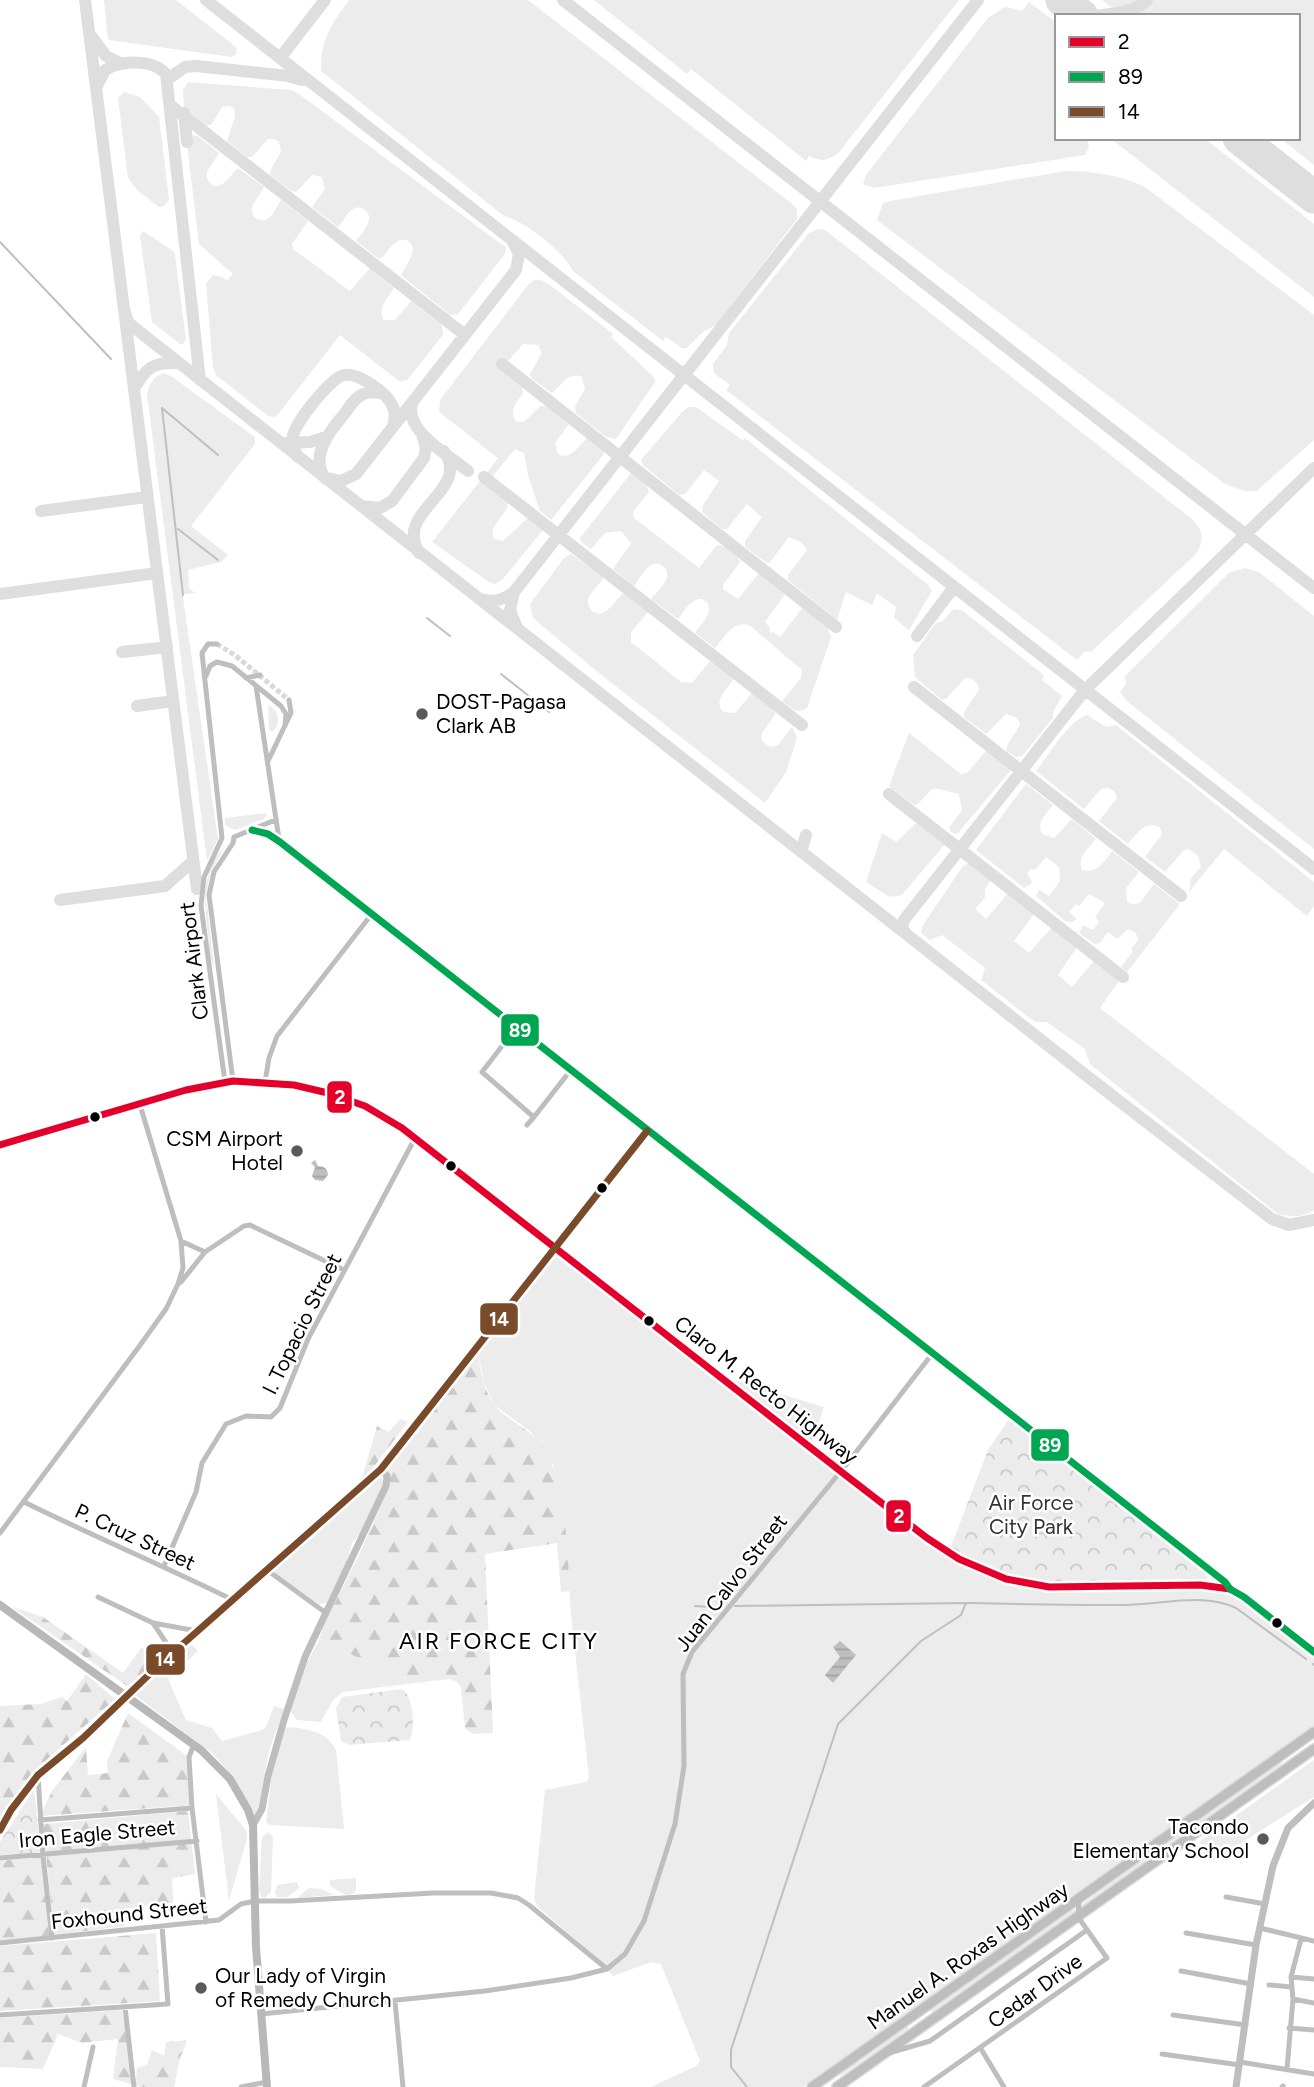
<svg xmlns="http://www.w3.org/2000/svg" width="1314" height="2087" viewBox="0 0 1314 2087" font-family="Figtree,sans-serif">
	<defs>
		<pattern id="forest-firs" width="22" height="20" patternUnits="userSpaceOnUse" patternTransform="scale(1.75)"><rect width="22" height="20" fill="#ececec"/><path d="M5 1l3.5 6h-7zM16 11l3.5 6h-7z" fill="#c9c9c9"/></pattern>
		<pattern id="park-crowns" width="20" height="18" patternUnits="userSpaceOnUse" patternTransform="scale(1.75)"><rect width="20" height="18" fill="#ececec"/><path d="M2 6a3 3 0 1 1 6 0M12 15a3 3 0 1 1 6 0" fill="none" stroke="#c9c9c9"/></pattern>
		<pattern id="water-rules" width="6" height="5" patternUnits="userSpaceOnUse" patternTransform="scale(1.75)"><rect width="6" height="5" fill="#bfbfbf"/><path d="M0 2.5h6" fill="none" stroke="#a2a2a2"/></pattern>
	</defs>
	<rect width="100%" height="100%" fill="#fff"/>
	<!-- grass -->
	<path fill="#ececec" d="M104,0H176L237,48L236,54L232,57L108,40Z
		M349,0H528L792,204L797,210V219L716,325L703,332L687,348H682L666,337L663,341L573,271C563,251 525,221 504,216L321,71C320,41 332,23 349,0Z
		M594,0H959L839,152C828,161 821,162 809,156L806,161L691,69L687,74Z
		M1102,0H1314V165L1280,138H1298V16H1122Z
		M1029,2L1057,23V109L1053,113L1057,116V138H1087L1089,147L1085,155L874,188L863,184L866,175L988,18L1005,7L1022,11Z
		M188,82L291,90L299,94L497,241L506,247L505,254L458,314L450,315L401,275C405,267 422,246 406,240C402,239 398,240 395,243C388,248 387,255 379,259L356,241C362,233 376,218 365,210C361,207 357,207 353,209C347,212 343,222 338,227L312,207L325,189L322,177L312,175L296,192L291,191L270,175L271,169L281,152L279,142L274,139H268L252,157H247L227,141L235,116L234,108L229,106L222,107L212,124L207,126L184,109L183,90Z
		M124,92L140,97L159,117L169,200L164,206L159,207L138,191L128,178L118,98Z
		M192,135L198,136L219,153C216,159 209,166 207,173C206,177 208,181 211,184C222,192 231,174 238,168L264,187C261,193 254,201 252,208C250,216 259,223 267,219C273,216 277,206 281,200L308,221L292,244L293,249L350,291L370,268L394,288C388,298 376,309 384,320H395L411,301L442,325L443,335L407,380L400,382L340,335L276,417L268,416L216,375L213,367L206,284L213,275L222,277L227,281L233,274L199,244L187,144L188,138Z
		M1110,138H1204L1314,224V297Z
		M1065,171C1094,171 1119,175 1145,187L1314,315V440L1257,491H1245L1225,484L877,220L883,203L890,201Z
		M818,229L825,230L1193,520C1204,531 1204,541 1196,554L1092,651L1084,652L1077,660L726,390L730,385L714,373L713,364L727,345L729,333L809,233Z
		M143,231L173,251L175,255L186,340L183,344H180L152,322L140,236Z
		M534,280H540L550,285L613,334L611,337L654,377L655,382L616,439L606,437L576,413L575,406L585,389L582,377C568,371 562,385 552,393L531,378L530,374L542,353L538,345L523,344L508,361L502,364L500,370L522,387L523,393C517,402 508,411 516,421L524,422L540,406H546L569,424L555,443L558,454C571,461 578,446 587,438L602,449L604,454L551,520L540,511L528,475L524,453L515,449L492,477L487,473L498,458L439,412L440,400L528,285Z
		M164,373L171,376L255,437V444L191,526L228,555L221,562L188,570L189,588L195,593L184,594L183,598L218,839L207,861L147,394C150,383 153,376 164,373Z
		M689,407H696L742,440L745,438L927,584L932,591L909,630L894,618L896,607L877,593L872,605L846,592L837,620L788,580V575L807,550L801,542L789,537L770,562L767,563L745,547V541L762,517L747,504L727,529H722L702,512L703,505L719,481L704,470L685,494L679,495L643,465L641,460L683,411Z
		M631,473L647,486L649,492L633,512L634,518L699,568L717,545C726,545 737,554 740,562L723,585V589L738,599L759,573L783,591L784,596L765,622L770,628V633L773,632L780,637L803,607L827,626L831,637L807,708C796,715 791,708 782,701L801,678L802,670L749,625C733,620 724,638 715,648L695,633C699,627 705,620 708,614C713,603 701,594 692,602C687,606 682,614 678,619L651,599C656,593 666,584 667,576C668,572 666,568 663,566C651,556 640,578 634,586L613,569L631,543L621,531L605,533L591,549L581,542L580,538Z
		M480,481L508,503L507,508L492,530L494,539L503,541L529,517L543,530L502,580L495,584L489,582L432,542Z
		M571,554L604,577C600,584 590,592 588,600C588,604 589,608 592,611C604,621 616,600 623,593L648,612L631,632V642L681,682L692,683L710,661L734,679C726,690 713,700 723,712L735,713L752,693L776,713L762,733V741L770,747L778,745L792,727L797,738L786,772L765,803L599,673L533,618L530,604L564,558Z
		M1245,568L1259,572L1314,616V849L1128,702L1120,692L1126,684L1125,676L1229,573Z
		M956,609L963,611L1044,675L1042,680L1062,696L1053,712V718L1022,756L1016,757L1006,751C1007,741 1017,733 1020,723L1017,718L1006,714L986,734L964,717V712L979,690C979,682 973,678 965,678L947,698L942,700L915,677L913,655L935,624L943,621L952,610Z
		M268,705C279,710 282,724 272,732L269,729Z
		M1087,715L1106,727L1116,725L1314,882V906L1307,916L1224,849L1189,892L1191,878L1201,867L1198,856L1188,849L1183,851L1165,872L1145,857L1162,834L1160,828C1145,819 1138,833 1128,844L1099,821L1117,798L1115,792L1109,788L1101,789L1084,809L1036,771C1048,756 1069,720 1087,715Z
		M909,733L961,774L967,773L987,750L1011,770L957,834L951,832L949,828L962,810L959,794L940,789H932L918,804L914,805L889,786Z
		M1026,784L1053,805C1046,814 1036,822 1042,834L1054,838L1072,819L1096,839C1088,849 1077,856 1082,870C1097,874 1104,862 1112,851L1139,872L1126,888L1127,902L1133,904L1140,903L1154,884L1180,904L1127,972L1121,967L1133,951L1131,949L1138,940L1136,933L1128,929L1117,939L1108,932L1100,943L1095,944L1079,933L1083,925L1093,930L1099,922L1095,917L1105,903L1089,894L1079,906L1076,904L1069,912L1077,919L1072,922L1065,921L1036,896L1039,890L1049,896L1060,881L1059,867L1046,857L1035,870L1031,869L1027,872L1032,883L1024,888L976,850Z
		M267,813L264,819L235,830L225,825V818Z
		M916,823L945,844L902,895L890,897L866,882L882,833L897,842Z
		M225,846L210,874L206,896L214,967C209,958 209,945 208,935C204,902 201,871 225,846Z
		M972,862L992,878L985,889V898L975,909L986,919L1009,892L1035,913L1014,941L1029,953L1052,927L1077,947L1058,975L1072,987L1094,961L1119,981L1100,1008L1314,1174V1210C1303,1218 1291,1217 1278,1214L1090,1064L1085,1049L1047,1022H1035L981,980L985,968L942,935L930,940L921,933L923,925L963,866Z
		M556,1258L562,1259L617,1299L654,1331L666,1338C715,1380 766,1419 817,1458C878,1506 939,1562 1014,1583L1194,1588L1229,1593L1241,1599L1314,1659V1726L803,2087H651L696,2066L700,2061L661,1964L651,1962L613,1976L598,1959L537,1906L534,1898L545,1790L586,1782L589,1778L571,1614L566,1539L554,1466L530,1431L494,1405L484,1382L478,1353L552,1260Z
		M730,1379L824,1407L812,1444Z
		M378,1477L382,1479L383,1484L361,1532L352,1543L346,1564L326,1603L319,1604L277,1576L274,1573L276,1567Z
		M319,1640L415,1683L343,1692L333,1700L321,1722L297,1720L290,1710L304,1668Z
		M191,1644L198,1651L168,1679L186,1720L212,1728L222,1741L262,1730L266,1727L274,1706L284,1709L269,1751L258,1811L254,1817L233,1777L213,1754L135,1695L137,1689Z
		M290,1727C309,1730 327,1731 336,1750L344,1829L270,1825L266,1822L274,1757L284,1729Z
		M1281,1760L1283,1762L1280,1766L1081,1909L1080,1906L1133,1865Z
		M1314,1760V1797L1214,1860L1199,1842Z
		M216,1794L246,1830L247,1839L229,1901Z
		M268,1832L273,1837L271,1892L265,1898L261,1897L259,1890L262,1837Z
		M356,1878V1891C348,1900 338,1890 330,1886V1880Z
		M297,1882L299,1888L287,1897H277L275,1891L277,1885Z
		M309,1888L322,1889L334,1895L297,1898Z
		M1072,1910H1075V1913L933,2014L930,2010Z
		M907,2026L910,2030L839,2077L840,2074Z"/>
	<!-- forest -->
	<path fill="url(#forest-firs)" d="M478,1353C481,1373 485,1398 501,1412C518,1426 532,1430 545,1450C566,1483 567,1551 570,1591L561,1592L557,1543L485,1554L493,1733L473,1734L465,1728L461,1687L457,1682L450,1679L415,1683L319,1640L324,1624L359,1555L387,1492V1467Z
		M400,1419L408,1422L360,1485L377,1426L389,1432Z
		M12,1607L43,1617L123,1673L141,1648L165,1656L127,1686Z
		M86,1674L115,1699L33,1772L0,1821V1706L41,1704L62,1697L67,1701Z
		M128,1713L190,1758L193,1805L40,1816L52,1791L86,1747L88,1775L108,1773L107,1761Z
		M188,1811L195,1874L172,1878L173,1903L124,1909L125,1926L54,1935L43,1824Z
		M43,1856L52,1940L0,1942V1861Z
		M156,1933L160,2001L0,2011V1946Z
		M122,2010L136,2082L137,2068L147,2065L152,2050L179,2063L174,2087H141L113,2079L118,2039L82,2043L58,2034L43,2069L0,2067V2018Z"/>
	<!-- park -->
	<path fill="url(#park-crowns)" d="M1009,1419L1205,1571L1208,1578L1202,1582C1131,1584 1056,1592 988,1568C975,1563 962,1555 950,1549L988,1450Z
		M402,1689C414,1697 415,1727 410,1740L349,1745L341,1741L336,1708L342,1697Z
		M34,1789L41,1854L0,1855V1842Z
		M187,2040L179,2063L164,2056L166,2042Z"/>
	<!-- water -->
	<path fill="url(#water-rules)" d="M315,1160L318,1166C324,1166 328,1169 328,1175L323,1181L315,1180L312,1176L315,1167L311,1163Z
		M840,1641L856,1655L833,1683L825,1675L840,1657L833,1647Z"/>
	<g fill="none" stroke-linecap="round" stroke-linejoin="round">
		<!-- stream -->
		<path stroke="#bfbfbf" stroke-width="2" d="M0,242L111,359
			M162,408L183,595
			M162,408L218,455
			M178,529L218,560
			M427,618L450,636
			M501,674L549,712
			M695,1606L711,1607
			M735,1606L965,1603
			M1313,1664L1314,1665
			M747,2087L731,2067V2050L838,1724L921,1641L961,1615L966,1603C1019,1604 1071,1605 1124,1605C1161,1605 1201,1592 1236,1608L1306,1659"/>
		<!-- taxiway -->
		<path stroke="#dedede" stroke-width="12" d="M85,0L197,889
			M206,0L1314,869
			M563,0L1314,588
			M1097,16C1115,13 1133,13 1147,0
			M92,37L106,56L122,64
			M280,58L325,0
			M168,79L185,67L196,66L288,76L302,80
			M97,86L105,70C121,60 153,59 166,74L200,380
			M171,106L465,335
			M184,113L187,142
			M124,309L128,322L136,329L1092,1080L1272,1219L1289,1225L1314,1220
			M502,364L836,627
			M134,388C148,367 152,362 178,363
			M381,393C375,392 370,391 364,394C355,397 350,406 345,413C331,430 309,455 325,478L341,481L356,474L516,270L519,254L513,242
			M412,404C404,431 449,455 468,471
			M286,443L310,442L326,437
			M298,457C295,450 291,444 293,436C295,423 330,378 344,375C358,372 386,392 392,405C396,412 395,419 393,426
			M484,477L802,725
			M361,506L380,508L392,501L424,458L426,448L422,434
			M41,511L147,497
			M419,553C393,509 472,493 444,451
			M514,592L510,610L517,628
			M0,594L157,573
			M478,598C492,604 503,600 514,592L978,0
			M917,636L954,587
			M122,652L167,647
			M914,687L1181,896
			M137,706L173,701
			M889,794L1123,977
			M801,852L806,835
			M60,900L165,886L193,861
			M906,934L902,928L904,920L1085,690L1314,468"/>
		<!-- runway -->
		<path stroke="#dedede" stroke-width="33" d="M1062,0L1082,16
			M1239,138L1314,197"/>
		<!-- minor-tunnel -->
		<path stroke="#d9d9d9" stroke-width="5" stroke-dasharray="5 2.5" stroke-linecap="butt" d="M217,644L236,656L289,700"/>
		<!-- primary casing -->
		<g stroke="#dbdbdb" stroke-width="12">
			<path id="primary" d="M812,2087L1314,1732
				M837,2087L1314,1749"/>
		</g>
		<!-- minor -->
		<path stroke="#bebebe" stroke-width="5" d="M217,644H208L202,653L222,838L204,877L201,906L225,1082
			M206,676L210,666L217,662L232,666L281,706L286,714L285,726
			M246,678L260,675
			M256,686L279,839
			M268,761L291,713L289,700
			M252,830L268,834L280,842L1225,1582L1230,1588
			M234,837L275,820
			M516,1028L482,1072L529,1113L534,1117L570,1071
			M233,1081L209,895L214,872L233,843L234,837
			M265,1082L269,1058L277,1036L371,915
			M527,1125L534,1117
			M181,1241L205,1252
			M555,1247L647,1131
			M181,1282L205,1252L244,1226L250,1225L344,1270
			M24,1502C93,1536 164,1566 233,1600
			M0,1533L138,1348L166,1309L178,1284L183,1268L181,1241L140,1105
			M164,1566L196,1492L202,1463L226,1424L246,1416L271,1417L280,1408L308,1339L415,1138
			M267,1570L326,1613
			M98,1597L153,1623L197,1631
			M153,1623L173,1653
			M194,1744L189,1757L192,1808L206,1922
			M38,1775L43,1856L52,1938
			M40,1820L192,1808
			M0,1858L197,1841
			M1226,1897L1265,1904
			M1260,1928L1314,1941
			M1186,1933L1256,1945
			M0,1943L219,1920L241,1904L255,1901H290L433,1893H491L518,1898L529,1905L607,1969
			M1181,1971L1251,1984
			M1291,1977L1314,1979
			M1269,1985L1292,1987
			M1293,1999L1314,2003
			M395,2001L403,2087
			M125,2007L134,2087
			M261,2014L485,1991L571,1978L607,1969L625,1954L644,1921L675,1824L684,1766L683,1674L692,1652L846,1465L932,1354
			M0,2015L168,2004L162,1926
			M1173,2015L1246,2025
			M1289,2028L1314,2030
			M981,2049L1004,2087
			M889,2053L930,2041L1087,1930
			M1162,2054L1240,2065
			M1240,2062L1314,2074
			M1287,2069L1293,1999L1291,1977L1301,1939
			M84,2087L93,2047
			M241,2087L267,2082
			M924,2087L1107,1958L1078,1917L1079,1899
			M1282,2087L1283,2086"/>
		<!-- tertiary -->
		<path stroke="#bebebe" stroke-width="7" d="M253,1825L262,1809L268,1776L284,1720L305,1657L386,1486L387,1476L381,1469
			M0,1830L11,1810L38,1775L83,1738L158,1666L381,1469L555,1247
			M1236,2087L1256,1945L1273,1866L1288,1828L1314,1803"/>
		<!-- secondary -->
		<path stroke="#b8b8b8" stroke-width="8" d="M0,1145L186,1090L233,1081L294,1085L328,1093L365,1106L402,1128L947,1553L997,1576L1037,1585L1073,1587L1200,1585L1230,1589L1244,1597L1314,1652
			M0,1605L201,1750L230,1779L248,1810L253,1825L256,1947L267,2087"/>
		<!-- primary -->
		<use href="#primary" stroke="#bebebe" stroke-width="9"/>
		<!-- bus-1 casing -->
		<g stroke="#fff" stroke-width="12">
			<path id="bus-1" d="M0,1145L186,1090L233,1081L294,1085L328,1093L365,1106L402,1128L848,1477L927,1538L959,1559L1006,1579L1049,1587L1200,1585L1230,1589"/>
		</g>
		<!-- bus-2 casing -->
		<g stroke="#fff" stroke-width="12">
			<path id="bus-2" d="M252,830L268,834L280,842L1225,1582L1230,1589L1244,1597L1314,1652"/>
		</g>
		<!-- bus-3 casing -->
		<g stroke="#fff" stroke-width="12">
			<path id="bus-3" d="M0,1830L11,1810L38,1775L83,1738L158,1666L381,1469L647,1131"/>
		</g>
		<!-- bus-1 -->
		<use href="#bus-1" stroke="#e4002b" stroke-width="7"/>
		<!-- bus-2 -->
		<use href="#bus-2" stroke="#00a651" stroke-width="7"/>
		<!-- bus-3 -->
		<use href="#bus-3" stroke="#7a4b2a" stroke-width="7"/>
	</g>
	<!-- markers -->
	<g fill="#595959" stroke="#fff" stroke-width="2.5">
		<circle cx="422" cy="714" r="7"/>
		<circle cx="297" cy="1151" r="7"/>
		<circle cx="1263" cy="1839" r="7"/>
		<circle cx="201" cy="1988" r="7"/>
	</g>
	<g fill="#000" stroke="#fff" stroke-width="2.5">
		<circle cx="95" cy="1117" r="6"/>
		<circle cx="451" cy="1166" r="6"/>
		<circle cx="602" cy="1188" r="6"/>
		<circle cx="649" cy="1321" r="6"/>
		<circle cx="1277" cy="1623" r="6"/>
	</g>
	<g text-anchor="middle" stroke-width="5" stroke-linejoin="round" paint-order="stroke">
		<!-- poi labels -->
		<g font-size="21" fill="#000" stroke="#fff" text-anchor="start">
			<text x="436" y="709">DOST-Pagasa<tspan x="436" dy="24">Clark AB</tspan></text>
			<text x="283" y="1146" text-anchor="end">CSM Airport<tspan x="283" dy="24">Hotel</tspan></text>
			<text x="1249" y="1834" text-anchor="end">Tacondo<tspan x="1249" dy="24">Elementary School</tspan></text>
			<text x="215" y="1983">Our Lady of Virgin<tspan x="215" dy="24">of Remedy Church</tspan></text>
		</g>
		<!-- street labels -->
		<g font-size="21" fill="#000" stroke="#fff">
			<text transform="translate(194 961) rotate(-97)" y="7">Clark Airport</text>
			<text transform="translate(302 1324) rotate(-64)" y="7">I. Topacio Street</text>
			<text transform="translate(766 1390) rotate(38)" y="7">Claro M. Recto Highway</text>
			<text transform="translate(135 1537) rotate(25)" y="7">P. Cruz Street</text>
			<text transform="translate(731 1583) rotate(-52)" y="7">Juan Calvo Street</text>
			<text transform="translate(97 1834) rotate(-5)" y="7">Iron Eagle Street</text>
			<text transform="translate(129 1914) rotate(-6)" y="7">Foxhound Street</text>
			<text transform="translate(968 1956) rotate(-35)" y="7">Manuel A. Roxas Highway</text>
			<text transform="translate(1035 1991) rotate(-36)" y="7">Cedar Drive</text>
		</g>
		<!-- park labels -->
		<g font-size="21" fill="#333" stroke="#fff">
			<text x="1031" y="1510">Air Force<tspan x="1031" dy="24">City Park</tspan></text>
		</g>
		<!-- neighbourhood labels -->
		<g font-size="23" letter-spacing="2" fill="#000" stroke="#fff">
			<text x="499" y="1649">AIR FORCE CITY</text>
		</g>
	</g>
	<g stroke="#fff" stroke-width="2.5">
		<rect x="500" y="1013" width="40" height="34" rx="7" fill="#00a651"/>
		<rect x="326" y="1080" width="27" height="34" rx="7" fill="#e4002b"/>
		<rect x="479" y="1302" width="40" height="34" rx="7" fill="#7a4b2a"/>
		<rect x="1030" y="1428" width="40" height="34" rx="7" fill="#00a651"/>
		<rect x="885" y="1499" width="27" height="34" rx="7" fill="#e4002b"/>
		<rect x="145" y="1643" width="41" height="33" rx="7" fill="#7a4b2a"/>
	</g>
	<g font-size="19" text-anchor="middle" font-weight="bold" fill="#fff">
		<text x="520" y="1037">89</text>
		<text x="340" y="1104">2</text>
		<text x="499" y="1326">14</text>
		<text x="1050" y="1452">89</text>
		<text x="899" y="1523">2</text>
		<text x="165" y="1666">14</text>
	</g>
	<!-- legend -->
	<rect x="1055" y="14" width="245" height="126" fill="#ffffff" stroke="#999999" stroke-width="2"/>
	<rect x="1069" y="37" width="35" height="10" fill="#e4002b" stroke="#999999" stroke-width="2"/>
	<text x="1118" y="49" font-size="21" fill="#000000">2</text>
	<rect x="1069" y="72" width="35" height="10" fill="#00a651" stroke="#999999" stroke-width="2"/>
	<text x="1118" y="84" font-size="21" fill="#000000">89</text>
	<rect x="1069" y="107" width="35" height="10" fill="#7a4b2a" stroke="#999999" stroke-width="2"/>
	<text x="1118" y="119" font-size="21" fill="#000000">14</text>
</svg>
